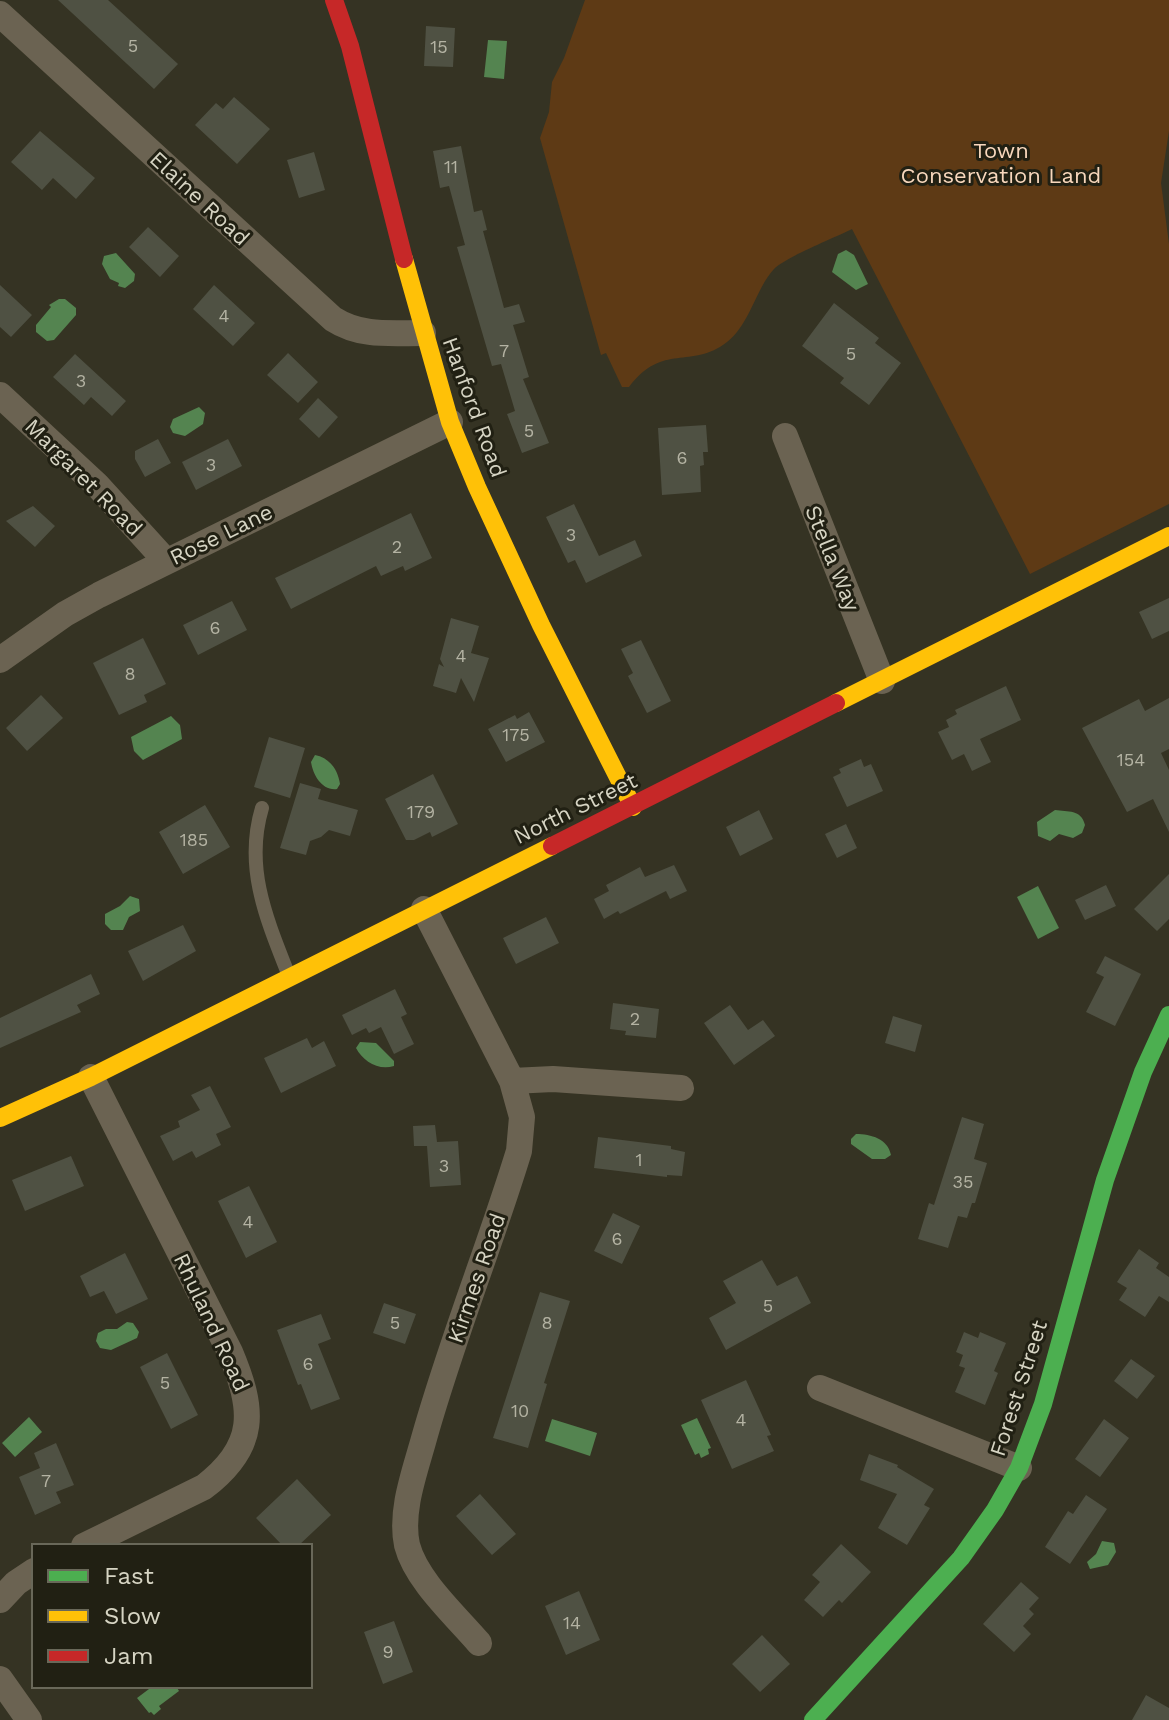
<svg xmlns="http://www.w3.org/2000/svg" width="1169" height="1720" viewBox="0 0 1169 1720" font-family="'Work Sans',sans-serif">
	<rect width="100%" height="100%" fill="#353323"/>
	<!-- green -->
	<path fill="#5e3a15" d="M585,0H1169V131L1161,183L1169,244V504L1030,574L852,229C834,238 786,257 774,269C755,290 750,324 727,342C691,370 663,342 629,387H622L606,353L601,355L540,138L549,112L552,82L564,58Z"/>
	<!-- water -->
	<path fill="#548450" d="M488,40L507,41L504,79L484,77Z
		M846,250L854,255L868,284L856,290L832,272L838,254Z
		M116,253L135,274L134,281L125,288L118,286L119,283L110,279L102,264L104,256Z
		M59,299H65L76,308V315L54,340L47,341L36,332V325L51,307L49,305Z
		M199,407L205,413L203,424L185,436L173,433L170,427L173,419Z
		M171,716L180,725L182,739L143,760L134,751L131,737Z
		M315,755C330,758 338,770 340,784L337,789C322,791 313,775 311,762Z
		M1055,810C1068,812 1081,809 1085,825L1082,833L1073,838L1059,834L1050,841L1038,836L1037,822Z
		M1038,886L1059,928L1038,939L1017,897Z
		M130,896L139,899L140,911L129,917L123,930H111L105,924V914L120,906Z
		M360,1042L376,1043L394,1061V1066C378,1071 363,1061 356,1048Z
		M856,1134C871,1134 888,1139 891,1155L885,1159H872L851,1144V1139Z
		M127,1322L133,1323L139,1332L137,1338L111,1350L100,1348L96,1341L98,1333L106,1329H117Z
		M29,1417L42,1432L15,1457L2,1443Z
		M697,1418L711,1448L708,1449L709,1454L701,1458L699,1453L695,1455L681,1425Z
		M552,1419L597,1433L590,1456L545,1441Z
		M1102,1541L1114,1543L1116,1552L1108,1565L1090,1569L1087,1562L1096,1554Z
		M153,1686H176L179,1691L159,1706L161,1709L154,1715L151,1712L149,1713L137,1698Z"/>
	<!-- building -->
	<path fill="#4f5143" d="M58,0H108L178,64L154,89Z
		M426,26L455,28L453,67L424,66Z
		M234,97L270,129L237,164L195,125L216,103L223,109Z
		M40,131L95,178L76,199L53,178L42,190L11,162Z
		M461,146L474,212L482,210L487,230L483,231L504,308L519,304L525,322L513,325L529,377L523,379L549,443L522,453L507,414L515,411L501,364L492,366L457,247L465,245L449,186L440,188L433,151Z
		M314,152L325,190L299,198L287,160Z
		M148,227L179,256L160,277L129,247Z
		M0,285L32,315L11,337L0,327Z
		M214,285L255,323L233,346L193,309Z
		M834,303L879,338L875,343L901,363L869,405L840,383L844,378L802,346Z
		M288,353L318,382L298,403L267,375Z
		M75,354L126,401L112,416L91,397L84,405L53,377Z
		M318,398L338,417L319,438L299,419Z
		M706,425L708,452H703L704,465L700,466L701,492L662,495L658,428Z
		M158,439L171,463L145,477L135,459V451Z
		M228,439L242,466L196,490L182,462Z
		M574,504L599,556L635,540L642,556L586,583L575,560L568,563L546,517Z
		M33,506L55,526L35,547L6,521Z
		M411,513L432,558L405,571L403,566L381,576L376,566L291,609L275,578Z
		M1169,598V631L1152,639L1139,612Z
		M232,601L247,630L198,655L183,625Z
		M451,618L479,626L471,653L489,658L474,702L461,678L456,693L433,686L439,664L444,667L440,659Z
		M143,638L166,684L144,695L147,702L119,715L93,663Z
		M641,640L671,701L647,713L628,676L633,673L621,649Z
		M1006,686L1021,720L980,739L991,762L972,771L964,754L952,760L938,732L949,727L946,720L957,714L955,710Z
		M41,695L63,718L27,751L6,728Z
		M1169,698V749L1161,753L1169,770V832L1153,799L1127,812L1082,728L1139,699L1145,711Z
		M529,712L545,742L506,762L488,729L515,715L517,719Z
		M269,737L305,748L290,798L254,787Z
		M861,759L864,767L871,764L883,791L847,807L833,777L841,773L839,769Z
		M433,774L458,824L432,837L430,832L414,840H406L385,799Z
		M300,783L321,789L318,799L358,810L350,836L329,830L321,837L310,841L306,855L280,848Z
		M205,805L230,847L183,874L159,832Z
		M759,810L773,839L740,856L726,827Z
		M846,824L857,848L837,858L825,834Z
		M674,865L687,891L670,899L666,891L620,914L618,911L604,919L594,899L609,891L606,885L640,867L645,877Z
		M1169,874V919L1157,931L1134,909Z
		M1106,885L1116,906L1085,920L1075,900Z
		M546,917L559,943L516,964L503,938Z
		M183,925L196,951L143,981L128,951Z
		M1105,956L1141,974L1115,1026L1086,1012L1104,977L1096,973Z
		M91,974L100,994L77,1005L81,1012L0,1048V1018Z
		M395,989L407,1014L401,1017L414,1044L394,1054L381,1027L369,1033L366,1028L352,1035L342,1015Z
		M613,1003L659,1009L656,1038L625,1035L626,1031L610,1029Z
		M730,1005L748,1030L763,1020L775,1036L734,1065L704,1023Z
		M893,1016L922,1025L915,1052L885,1043Z
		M307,1038L312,1048L324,1041L336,1066L281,1093L264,1058Z
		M210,1086L231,1127L216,1134L221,1145L196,1158L192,1151L173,1161L160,1136L180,1127L178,1121L200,1110L191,1095Z
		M962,1117L984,1124L974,1159L987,1163L975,1203H972L967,1218L958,1216L948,1248L918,1239L929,1203L934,1205Z
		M435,1125L437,1142L458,1141L461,1185L430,1187L427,1146H414L413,1126Z
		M598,1137L671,1146V1149L685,1152L682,1176L667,1175V1177L594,1168Z
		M71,1156L84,1186L25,1211L12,1180Z
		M249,1186L277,1242L246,1258L218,1201Z
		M613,1213L640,1226L622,1264L594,1251Z
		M1139,1249L1159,1263L1156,1268L1169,1277V1302L1159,1296L1145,1317L1119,1300L1127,1288L1117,1282Z
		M125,1253L148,1299L116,1314L104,1291L90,1297L80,1276Z
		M762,1260L777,1286L797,1276L811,1303L726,1350L709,1318L736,1303L723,1281Z
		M540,1292L570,1301L544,1383L547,1384L528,1448L493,1438Z
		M384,1303L416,1314L405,1344L373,1333Z
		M321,1314L331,1339L318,1344L340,1399L311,1410L301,1384L298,1385L277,1330Z
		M964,1332L978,1338L980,1332L1006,1343L994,1371L998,1373L985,1405L955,1392L965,1368L959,1366L963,1355L956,1352Z
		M167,1353L198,1415L171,1429L140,1367Z
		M1131,1359L1155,1376L1137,1399L1114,1381Z
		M746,1380L771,1435L767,1436L774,1451L732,1469L701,1400Z
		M1104,1419L1129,1438L1100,1477L1075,1459Z
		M56,1443L74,1485L56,1492L61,1503L35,1515L19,1477L40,1468L34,1453Z
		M869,1454L898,1465L897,1467L934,1489L924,1505L930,1508L907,1545L878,1528L897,1494L860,1480Z
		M297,1479L331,1515L298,1546H283L256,1518Z
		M480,1494L516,1534L492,1555L456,1516Z
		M1086,1495L1107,1509L1070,1564L1045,1547L1068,1511L1073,1514Z
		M841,1544L871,1572L842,1603L839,1600L823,1617L804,1600L820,1582L812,1575Z
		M1021,1582L1039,1598L1029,1609L1034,1614L1023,1626L1031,1634L1014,1652L983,1624Z
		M579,1591L600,1640L566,1655L545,1606Z
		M394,1621L413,1672L383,1684L364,1632Z
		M762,1635L790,1664L760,1692L732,1664Z
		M1146,1695L1169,1708V1720H1132Z"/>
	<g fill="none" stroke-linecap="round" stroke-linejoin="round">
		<!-- lane -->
		<path stroke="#6b6352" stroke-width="14" d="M262,808C244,868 267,920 289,976"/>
		<!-- street -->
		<path stroke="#6b6352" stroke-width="26" d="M0,14L333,319C361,337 391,333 423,333
			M0,395L97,485L166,561
			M785,436L882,681
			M0,660L65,614L99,595L450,422
			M424,909L512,1081L522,1117L519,1151C489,1249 450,1344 423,1442C414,1474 400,1512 407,1545C416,1580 455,1615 479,1643
			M512,1081L553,1079L681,1088
			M820,1388L1019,1468
			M84,1546L204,1487C258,1446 254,1409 230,1352L91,1077
			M0,1600L16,1583L34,1571
			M0,1679L29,1720"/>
		<!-- fast -->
		<path stroke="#4caf50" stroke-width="18" d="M813,1720L961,1558L995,1510L1019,1468L1043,1404L1105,1180L1143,1072L1169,1015"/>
		<!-- slow -->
		<path stroke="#ffc107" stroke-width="18" d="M404,259L450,422L477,487L541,625L633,807
			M836,703L1169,536
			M0,1118L91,1077L552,846"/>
		<!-- jam -->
		<path stroke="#c62828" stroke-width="18" d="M334,0L350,46L404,259
			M552,846L836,703"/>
	</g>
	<g text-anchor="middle" stroke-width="6" stroke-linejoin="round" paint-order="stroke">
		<!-- number labels -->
		<g font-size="18" fill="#b4b3a3">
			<text x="133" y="52">5</text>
			<text x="439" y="53">15</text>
			<text x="451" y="173">11</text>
			<text x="224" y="322">4</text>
			<text x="504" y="357">7</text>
			<text x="851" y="360">5</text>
			<text x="81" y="387">3</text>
			<text x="529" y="437">5</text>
			<text x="682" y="464">6</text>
			<text x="211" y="471">3</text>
			<text x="571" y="541">3</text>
			<text x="397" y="553">2</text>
			<text x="215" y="634">6</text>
			<text x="461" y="662">4</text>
			<text x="130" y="680">8</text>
			<text x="516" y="741">175</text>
			<text x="1131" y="766">154</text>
			<text x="421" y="818">179</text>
			<text x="194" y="846">185</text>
			<text x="635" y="1025">2</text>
			<text x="639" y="1166">1</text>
			<text x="444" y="1172">3</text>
			<text x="963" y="1188">35</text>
			<text x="248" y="1228">4</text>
			<text x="617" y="1245">6</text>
			<text x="768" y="1312">5</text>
			<text x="395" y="1329">5</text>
			<text x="547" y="1329">8</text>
			<text x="308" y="1370">6</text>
			<text x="165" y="1389">5</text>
			<text x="520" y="1417">10</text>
			<text x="741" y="1426">4</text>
			<text x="46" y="1487">7</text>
			<text x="572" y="1629">14</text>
			<text x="388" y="1658">9</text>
		</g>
		<!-- park labels -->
		<g font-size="22" fill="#f8d7bc" stroke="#212013">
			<text x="1001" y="158">Town<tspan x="1001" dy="25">Conservation Land</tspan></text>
		</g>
		<!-- street labels -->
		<g font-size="22" fill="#d6d4c3" stroke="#212013">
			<text transform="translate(200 198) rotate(43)" y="8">Elaine Road</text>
			<text transform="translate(475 407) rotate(70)" y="8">Hanford Road</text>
			<text transform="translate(84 477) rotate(45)" y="8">Margaret Road</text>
			<text transform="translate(221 534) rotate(-26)" y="8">Rose Lane</text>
			<text transform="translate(833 558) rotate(68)" y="8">Stella Way</text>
			<text transform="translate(575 808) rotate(-26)" y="8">North Street</text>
			<text transform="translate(476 1278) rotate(-71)" y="8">Kirmes Road</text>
			<text transform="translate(212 1322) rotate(65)" y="8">Rhuland Road</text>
			<text transform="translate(1018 1388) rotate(-72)" y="8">Forest Street</text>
		</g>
	</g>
	<!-- legend -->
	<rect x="32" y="1544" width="280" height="144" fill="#212013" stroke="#696859" stroke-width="2"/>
	<rect x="48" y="1570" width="40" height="12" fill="#4caf50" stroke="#696859" stroke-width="2"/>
	<text x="104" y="1584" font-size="24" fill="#d6d4c3">Fast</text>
	<rect x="48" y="1610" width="40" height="12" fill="#ffc107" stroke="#696859" stroke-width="2"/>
	<text x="104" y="1624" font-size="24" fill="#d6d4c3">Slow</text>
	<rect x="48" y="1650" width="40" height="12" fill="#c62828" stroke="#696859" stroke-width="2"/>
	<text x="104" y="1664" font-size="24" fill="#d6d4c3">Jam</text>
</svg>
